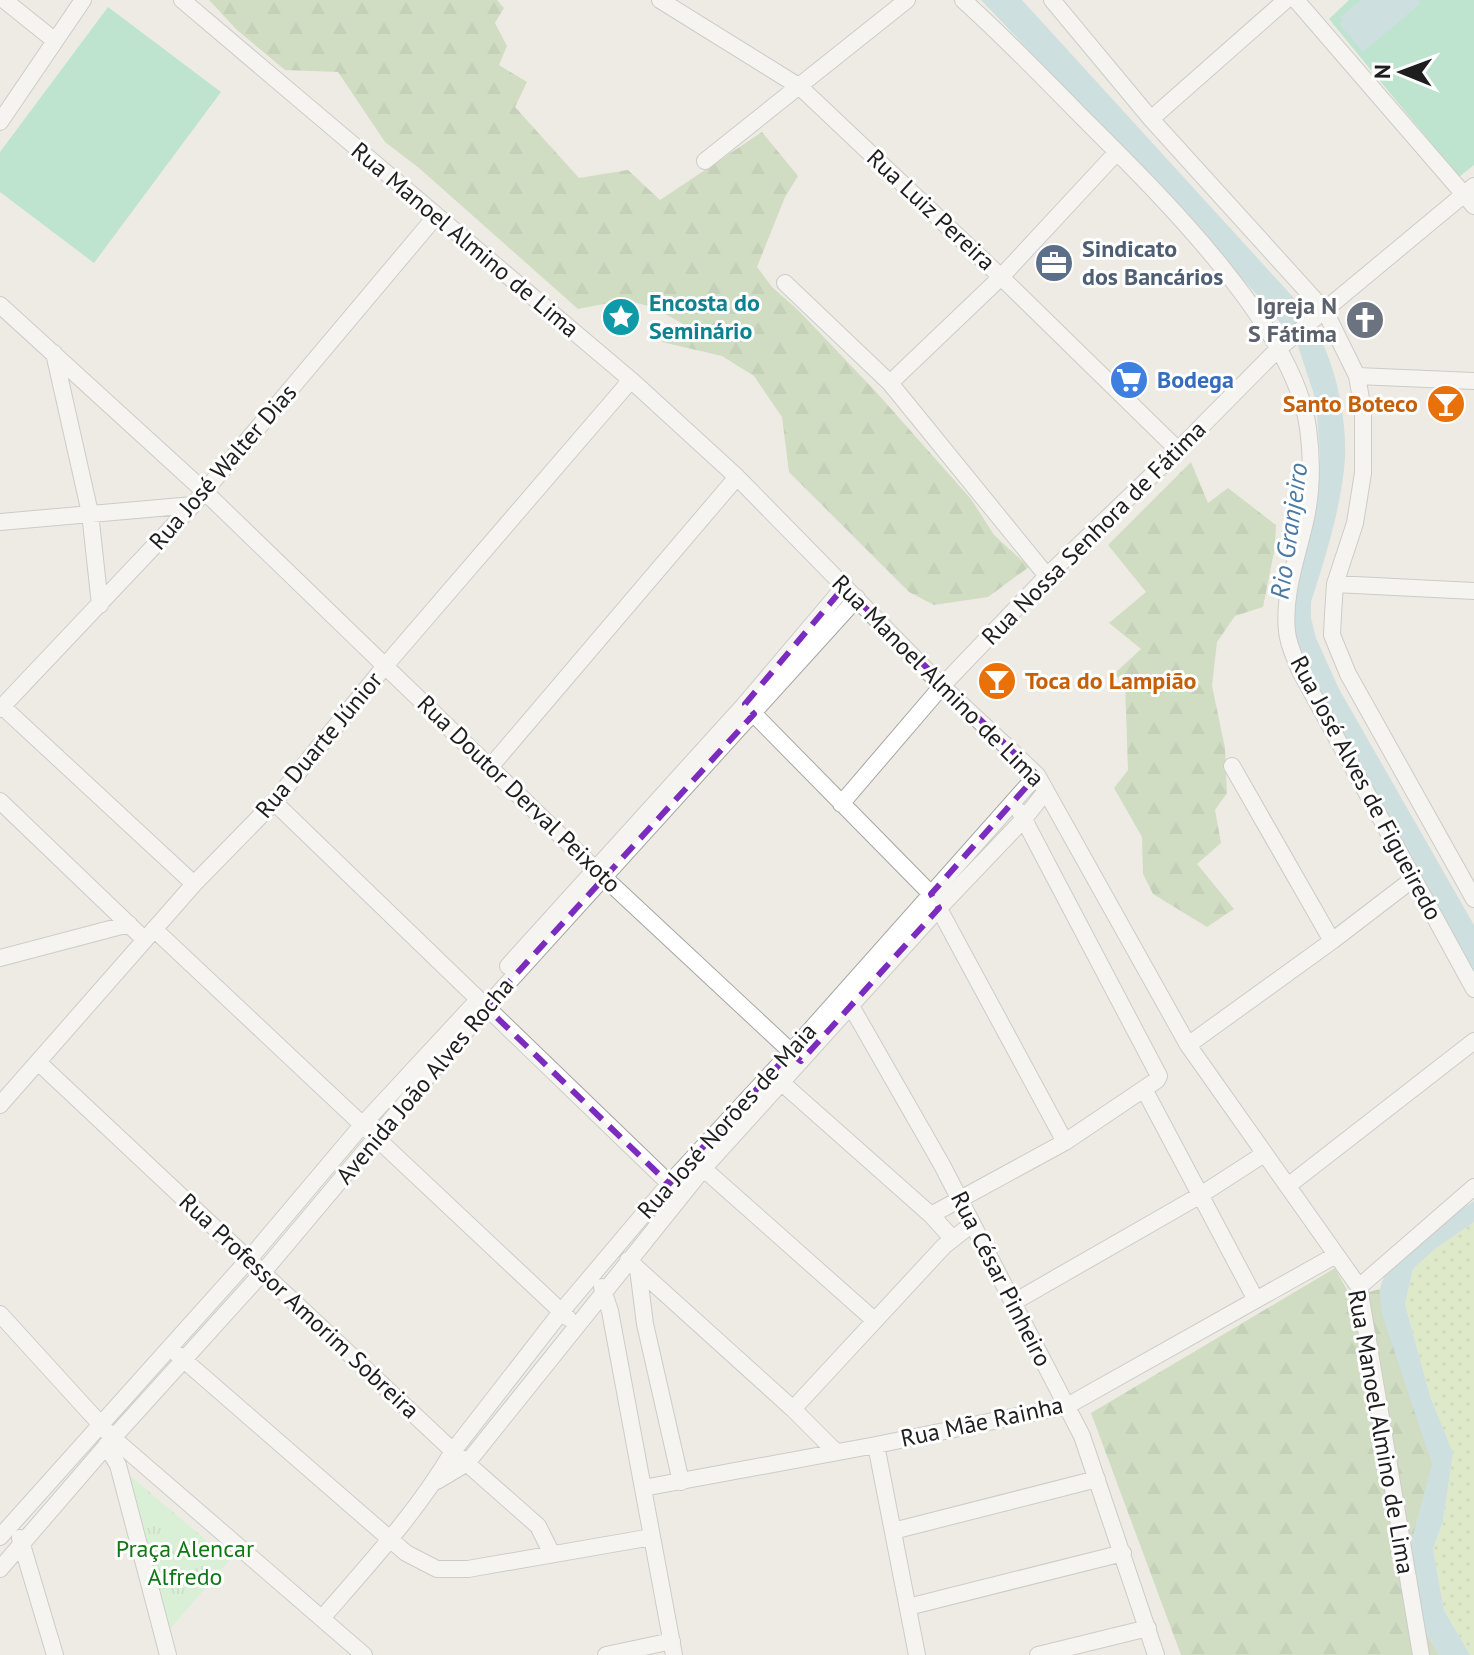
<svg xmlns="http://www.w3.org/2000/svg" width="1474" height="1655" viewBox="0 0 1474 1655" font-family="'PT Sans',sans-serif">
	<defs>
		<pattern id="grass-dots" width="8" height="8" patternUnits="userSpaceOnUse" patternTransform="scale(2)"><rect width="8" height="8" fill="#cae7ab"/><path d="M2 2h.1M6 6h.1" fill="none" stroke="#adc693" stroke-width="1.8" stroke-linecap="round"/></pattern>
		<pattern id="forest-firs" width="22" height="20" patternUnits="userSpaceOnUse" patternTransform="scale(2)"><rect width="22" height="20" fill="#aacc9a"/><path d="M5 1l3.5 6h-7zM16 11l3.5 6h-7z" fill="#92af84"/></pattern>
		<pattern id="park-tufts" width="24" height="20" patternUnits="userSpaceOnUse" patternTransform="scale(2)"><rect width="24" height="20" fill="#c2f7c5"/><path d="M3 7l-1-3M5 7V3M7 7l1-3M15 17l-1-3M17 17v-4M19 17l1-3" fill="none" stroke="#a6d3a9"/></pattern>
	</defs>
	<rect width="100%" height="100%" fill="#eeebe4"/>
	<!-- grass -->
	<path fill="url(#grass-dots)" d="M1474,1222V1655H1470L1444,1610L1433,1549L1443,1521L1453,1453L1430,1396L1405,1304L1413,1269L1435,1249Z"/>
	<!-- forest -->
	<path fill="url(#forest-firs)" d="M209,0H497L504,8L495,23L507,46L499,65L527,82L515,107L579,178L628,170L660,200L762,132L798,176L785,197L757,267L772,287L798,310L877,393L971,499L994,535L1029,567L988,597L934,605L909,592L789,472L782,417L754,376L722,356L662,342L683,324L653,307L624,300L578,309L419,168L385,142L338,72L285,70L237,30Z
		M1191,462L1208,503L1228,488L1276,525L1275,547L1263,607L1235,616L1217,642L1212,686L1225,748L1227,793L1215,810L1221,843L1197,864L1234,909L1207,927L1153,894L1143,874L1142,837L1114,788L1128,770L1125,683L1114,674L1141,649L1109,623L1146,592L1108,545Z
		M1335,1268L1351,1297L1380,1289L1383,1314L1433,1464L1411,1544L1425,1631L1439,1655H1181L1091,1413Z"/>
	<!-- park -->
	<path fill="url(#park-tufts)" d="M122,1469L230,1560L170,1629Z"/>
	<!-- pitch -->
	<path fill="#84dbb7" d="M1349,0H1474V165L1459,177L1329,19Z
		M108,7L221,92L94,263L0,192V152Z"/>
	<!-- water -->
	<path fill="#a6d0db" d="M981,0H1022L1303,308C1332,349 1347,408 1345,459C1342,504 1325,559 1311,602V618L1316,638L1339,689L1474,925V971L1304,665L1292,628V596L1318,501L1320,456L1316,401L1297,343L1257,295L1106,131Z
		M1361,0H1418L1421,3L1363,52L1339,24L1343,21L1340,17Z
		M1474,1201V1222L1435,1249L1413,1269L1405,1304L1430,1396L1453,1453L1443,1521L1433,1549L1444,1610L1470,1655H1439L1425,1631L1411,1544L1432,1464L1382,1314C1382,1307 1379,1297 1380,1289C1386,1255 1447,1219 1474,1201Z"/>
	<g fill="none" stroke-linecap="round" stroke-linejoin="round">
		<!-- minor casing -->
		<g stroke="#a5a5a5" stroke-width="18">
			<path id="minor" d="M4,0L54,40
				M182,0L631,380L737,477L942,686L1037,775L1188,1045L1359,1287L1421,1655
				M660,0L800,87L1001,277L1178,450
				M963,0C1003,36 1041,75 1079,114C1153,188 1294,324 1308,428C1312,457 1312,489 1306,518C1298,555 1283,593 1287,631C1288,645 1295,658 1300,671L1474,989
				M1052,0L1151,119L1325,311L1357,376L1363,410V473L1355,523L1335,584L1333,614L1332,635L1348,674L1474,899
				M1296,0L1474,206
				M1151,119L1286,0
				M0,122L83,0
				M705,161L907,0
				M785,283L890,383L1047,576
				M0,305L204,491L594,868L801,1061
				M54,353L90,513L100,605
				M1357,376L1474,381
				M890,383L1001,277L1117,152
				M0,522L193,505
				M1335,584L1474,591
				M3,707L194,884
				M748,708L931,894L1065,1142
				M0,709L193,505L436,216
				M491,766L737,477
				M1232,766L1332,941
				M0,801L145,940
				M274,802L675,1189
				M841,804L942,686L1047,576L1178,450L1279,348L1474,186
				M154,929L568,1318
				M0,958L129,924
				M508,966L745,704L844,587
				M851,1006L942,1165L1082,1436L1156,1655
				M1188,1045L1332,941L1413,879
				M38,1062L453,1451L538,1526L552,1554
				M773,1075L931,1215L952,1238
				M1144,1089L1256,1300
				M0,1105L194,884L274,802L385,666L631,380
				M696,1162L873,1319
				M1289,1185L1474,1041
				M931,1215L1065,1142L1157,1080L1159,1076L1020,812
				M628,1260L793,1409L836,1452
				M638,1269L645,1324L681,1482
				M602,1287L610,1311L674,1655
				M1359,1287L1474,1187
				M1014,1302L1199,1196L1264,1154
				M0,1314L113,1438L364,1655
				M177,1354L406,1553L437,1569H468L652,1537
				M793,1409L944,1246L972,1224
				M106,1445L118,1465L168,1655
				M876,1445L917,1655
				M437,1481L467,1463L703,1169L939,908L1023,820L1046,791
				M643,1488L876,1445L1067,1406L1336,1255
				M893,1531L1097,1479
				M0,1537L250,1258L363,1124L477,1001
				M20,1538L55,1655
				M0,1569L113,1438L264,1271L486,1007L857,598
				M908,1607L1123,1553
				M323,1617C369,1564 417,1512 453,1451L561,1312L669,1184L790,1053L1037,775
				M606,1655L672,1641
				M1038,1655L1148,1628"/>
		</g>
		<!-- minor -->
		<use href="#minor" stroke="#fff" stroke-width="16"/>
	</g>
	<!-- marked area -->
	<path d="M0 0H1474V1655H0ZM844,587L1037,775L931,894L939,908L801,1061L790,1053L669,1184L486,1007L754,714L745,704Z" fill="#eeebe4" fill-opacity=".55" fill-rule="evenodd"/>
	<path fill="none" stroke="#7b2cbf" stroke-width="6" stroke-dasharray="16 10" stroke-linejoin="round" d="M844,587L1037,775L931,894L939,908L801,1061L790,1053L669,1184L486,1007L754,714L745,704Z"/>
	<!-- icons -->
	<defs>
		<g id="office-disc" transform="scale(2)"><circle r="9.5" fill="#5c6f8a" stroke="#fff"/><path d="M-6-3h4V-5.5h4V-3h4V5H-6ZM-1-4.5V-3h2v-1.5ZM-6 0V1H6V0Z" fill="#fff"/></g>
		<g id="sight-disc" transform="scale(2)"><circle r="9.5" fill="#0f9aa8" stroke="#fff"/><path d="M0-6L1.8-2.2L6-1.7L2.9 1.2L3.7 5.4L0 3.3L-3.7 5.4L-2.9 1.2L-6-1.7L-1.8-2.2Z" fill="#fff"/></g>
		<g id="church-disc" transform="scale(2)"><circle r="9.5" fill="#6b7280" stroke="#fff"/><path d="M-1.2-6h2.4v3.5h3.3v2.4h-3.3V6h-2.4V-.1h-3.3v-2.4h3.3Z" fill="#fff"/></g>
		<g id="supermarket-disc" transform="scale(2)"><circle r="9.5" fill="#3f7fe0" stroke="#fff"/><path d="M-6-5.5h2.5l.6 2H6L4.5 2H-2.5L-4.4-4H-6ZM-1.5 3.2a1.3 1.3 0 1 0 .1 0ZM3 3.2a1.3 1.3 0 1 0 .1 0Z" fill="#fff"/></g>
		<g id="bar-disc" transform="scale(2)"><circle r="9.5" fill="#e8710a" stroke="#fff"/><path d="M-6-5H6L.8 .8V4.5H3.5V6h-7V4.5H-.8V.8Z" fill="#fff"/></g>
	</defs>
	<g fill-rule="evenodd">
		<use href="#office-disc" x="1054" y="263"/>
		<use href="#sight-disc" x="621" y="317"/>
		<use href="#church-disc" x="1365" y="320"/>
		<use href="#supermarket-disc" x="1129" y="380"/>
		<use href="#bar-disc" x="1446" y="404"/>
		<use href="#bar-disc" x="997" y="681"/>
	</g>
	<g text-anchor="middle" stroke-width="6" stroke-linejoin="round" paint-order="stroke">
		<!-- street labels -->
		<g font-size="24" fill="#1e1e1e" stroke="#fff">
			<text transform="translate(931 210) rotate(43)" y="8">Rua Luiz Pereira</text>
			<text transform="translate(465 240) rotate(40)" y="8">Rua Manoel Almino de Lima</text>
			<text transform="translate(223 467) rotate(-49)" y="8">Rua José Walter Dias</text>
			<text transform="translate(1094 533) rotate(-45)" y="8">Rua Nossa Senhora de Fátima</text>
			<text transform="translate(938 681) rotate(45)" y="8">Rua Manoel Almino de Lima</text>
			<text transform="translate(319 745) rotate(-50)" y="8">Rua Duarte Júnior</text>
			<text transform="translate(1366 788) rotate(62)" y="8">Rua José Alves de Figueiredo</text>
			<text transform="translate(519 794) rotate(44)" y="8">Rua Doutor Derval Peixoto</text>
			<text transform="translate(425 1081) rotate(-50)" y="8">Avenida João Alves Rocha</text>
			<text transform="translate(727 1121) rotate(-48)" y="8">Rua José Norões de Maia</text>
			<text transform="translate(1001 1279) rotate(63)" y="8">Rua César Pinheiro</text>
			<text transform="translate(299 1306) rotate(43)" y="8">Rua Professor Amorim Sobreira</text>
			<text transform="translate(982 1422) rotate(-12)" y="8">Rua Mãe Rainha</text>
			<text transform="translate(1381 1432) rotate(80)" y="8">Rua Manoel Almino de Lima</text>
		</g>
		<!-- service labels -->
		<g font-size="24" font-weight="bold" fill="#4e5e75" stroke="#fff" text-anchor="start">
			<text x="1082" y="257">Sindicato<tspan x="1082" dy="28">dos Bancários</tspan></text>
		</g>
		<!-- culture labels -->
		<g font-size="24" font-weight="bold" fill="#0d838f" stroke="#fff" text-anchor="start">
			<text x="649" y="311">Encosta do<tspan x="649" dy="28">Seminário</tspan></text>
		</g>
		<!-- worship labels -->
		<g font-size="24" font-weight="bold" fill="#5b616d" stroke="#fff" text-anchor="end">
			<text x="1337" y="314">Igreja N<tspan x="1337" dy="28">S Fátima</tspan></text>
		</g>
		<!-- shop labels -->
		<g font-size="24" font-weight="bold" fill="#366cbe" stroke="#fff" text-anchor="start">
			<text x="1157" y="388">Bodega</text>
		</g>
		<!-- food labels -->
		<g font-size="24" font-weight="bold" fill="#c56008" stroke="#fff" text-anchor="end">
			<text x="1418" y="412">Santo Boteco</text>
			<text x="1025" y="689" text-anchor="start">Toca do Lampião</text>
		</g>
		<!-- park labels -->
		<g font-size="24" fill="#0f7815" stroke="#fff">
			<text x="185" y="1557">Praça Alencar<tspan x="185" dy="28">Alfredo</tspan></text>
		</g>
		<!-- water labels -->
		<g font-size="26" font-style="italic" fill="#4b79a2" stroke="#fff">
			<text transform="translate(1289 531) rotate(-82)" y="9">Rio Granjeiro</text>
		</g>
	</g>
	<!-- north arrow -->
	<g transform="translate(1402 72) rotate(271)" stroke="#ffffff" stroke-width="6" paint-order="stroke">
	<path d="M0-6L14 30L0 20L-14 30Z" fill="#1e1e1e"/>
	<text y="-12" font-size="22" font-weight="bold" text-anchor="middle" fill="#1e1e1e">N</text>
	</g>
</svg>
